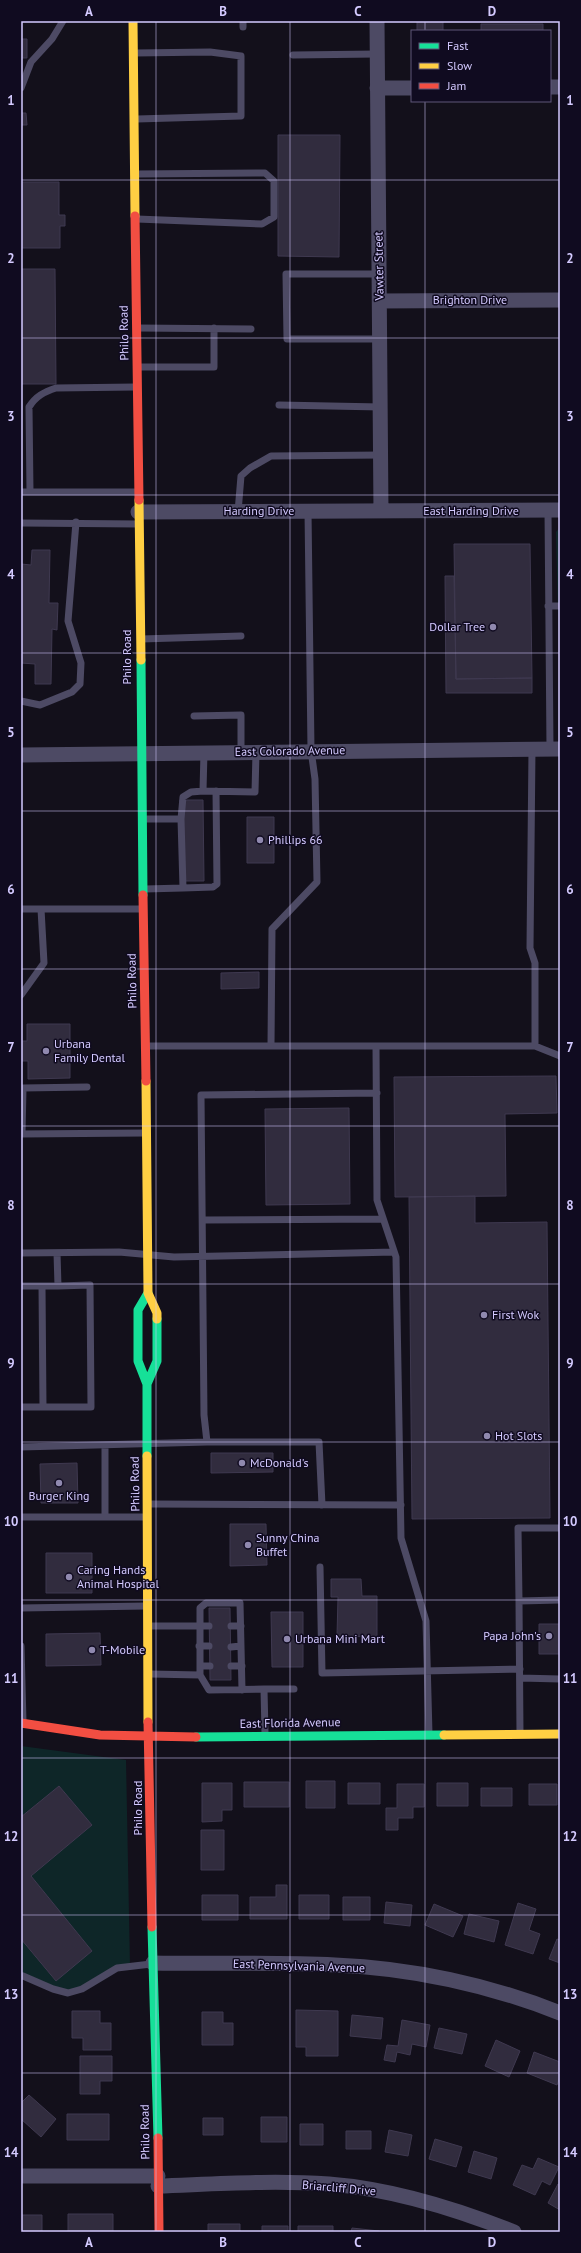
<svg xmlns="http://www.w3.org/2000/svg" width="581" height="2253" viewBox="0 0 581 2253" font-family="'PT Sans',sans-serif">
	<rect width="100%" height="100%" fill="#13101b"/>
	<!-- green -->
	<path fill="#0e2628" d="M560,527V696L556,532Z
		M21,1746L126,1760L130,1966L68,1993L23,1976L21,1939L55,1980L92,1951L31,1876L92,1825L59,1786L21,1817Z"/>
	<!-- building -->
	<path fill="#312c3e" stroke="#3f3950" d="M417,21H443V31H417Z
		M481,24H543V31H481Z
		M21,39H27V58H21Z
		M21,113H26L27,125H21Z
		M278,135H340L339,257L278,256Z
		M21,182H59V215H65V226H60V248H21Z
		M21,269H55L56,384H21Z
		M454,544H530L532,678L456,679Z
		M32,550H50L49,603H58L57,630L52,629L51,684H35V664L21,663V564L31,565Z
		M445,576H454L456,679L532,678V693H446Z
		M180,800H203L204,881H181Z
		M247,817H274V863H247Z
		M259,972V988L221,989V973Z
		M27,1024H70V1078L28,1079V1061H21V1041H27Z
		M556,1076L557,1113L505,1114L506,1196L395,1197L394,1077Z
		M349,1108L350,1204L266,1205L265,1109Z
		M475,1196V1223L547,1222L550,1518L412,1519L409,1197Z
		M211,1453H273V1472L211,1473Z
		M77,1463L78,1503H41L40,1464Z
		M230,1524H266L267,1565L230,1566Z
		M46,1553H92V1593H46Z
		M331,1579H361L362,1596H377V1637L337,1636L338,1597H331Z
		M209,1608H230L231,1680H210Z
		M271,1612H303V1667H272Z
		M539,1624H560V1654H539Z
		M100,1633L101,1665L46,1666V1634Z
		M306,1781H335V1808H306Z
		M244,1782H289V1807H244Z
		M202,1783H232V1810H222V1821L202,1822Z
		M348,1783H380V1804H348Z
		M437,1783H468V1806H437Z
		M397,1784H424V1807H413V1818H398V1830H386V1808H397Z
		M529,1784H557V1805H529Z
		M59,1786L92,1825L31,1876L92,1951L56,1981L21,1939V1817Z
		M481,1788H512V1806H481Z
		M201,1830H224V1870H201Z
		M276,1885H287V1919H250V1897H276Z
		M202,1895H238V1920H202Z
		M299,1895H329V1919H299Z
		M343,1897H370V1920H343Z
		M386,1902L412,1905L410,1926L384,1923Z
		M518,1903L536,1909L529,1930L540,1934L533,1954L505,1945Z
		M434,1904L463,1916L453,1937L425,1925Z
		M469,1914L499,1921L494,1942L464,1934Z
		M557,1939L560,1940V1963L549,1959Z
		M296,2010L338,2011V2056H306V2047H296Z
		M72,2011H100V2023H111V2050H83V2038H72Z
		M202,2012H223V2023H233V2045H202Z
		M352,2015L383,2018L381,2039L350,2036Z
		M402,2020L430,2025L426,2047L412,2044L410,2055L397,2052L395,2062L384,2060L387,2045L398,2046Z
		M439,2028L467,2034L462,2054L434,2048Z
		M496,2040L520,2051L509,2077L485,2066Z
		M534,2052L560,2062V2077L557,2085L527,2073Z
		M80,2056H112V2081H100V2094H80Z
		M29,2095L56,2119L41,2137L21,2119V2103Z
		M67,2114H109V2140H67Z
		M261,2117H287V2142H261Z
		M203,2118H223V2135H203Z
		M300,2124H323V2145H300Z
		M389,2130L412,2135L408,2156L385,2152Z
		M346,2131H371V2149H346Z
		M435,2139L462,2147L456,2167L429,2159Z
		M474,2151L497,2158L491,2179L468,2172Z
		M538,2158L559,2167L550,2185L542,2181L535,2195L513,2185L522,2165L533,2169Z
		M558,2184L560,2185V2210L548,2203Z
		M68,2214H113V2232H68Z
		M21,2215H42V2232H21Z
		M208,2224H240V2232H208Z
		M262,2226H288V2232H262Z
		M298,2226H333V2232H298Z
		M352,2228L379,2231V2232H351Z"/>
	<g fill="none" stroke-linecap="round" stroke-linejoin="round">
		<!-- lane -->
		<path stroke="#4d4a64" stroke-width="7" d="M243,21V27
			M135,53L210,52L241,56V116L137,119
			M293,55L377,54
			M21,88L31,62L52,39L63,21
			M137,174L265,173L274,181V217L262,224L137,219
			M379,274H286L287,339H380
			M138,328L251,329
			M139,367H214V328
			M279,405L381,407
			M21,492H137
			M30,492L29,407C36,396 44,392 56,388L135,387
			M548,510L550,749
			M238,512L241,476L250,468L271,456L382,455
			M21,523L138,524
			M548,606H560
			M141,639L241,636
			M21,701L40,705L72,692L80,684L81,663L68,621L76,522
			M194,716L241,715V751
			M204,752L203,791L255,792L256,752
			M144,819H181L183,888L145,889
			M181,819L183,797L191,792L203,791
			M183,888L213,887L217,884L216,791
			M21,909H143
			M21,995L44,963L41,909
			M147,1046H535V963L530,948L532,749
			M271,1046L272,929L317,882L315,779L311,750L308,511
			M376,1046L377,1200L396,1257L401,1538L426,1621L429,1734
			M535,1046L560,1056
			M21,1134L144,1133
			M22,1134L23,1088L87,1087
			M204,1220L383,1219
			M21,1253L119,1252L174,1257L394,1252
			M21,1286H58L57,1253
			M42,1286L43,1407H91L90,1285L58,1286
			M21,1407H43
			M207,1442H319L322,1505
			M105,1445V1517
			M21,1447L207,1442L204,1415L201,1095L377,1093
			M150,1504L401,1505
			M21,1517H147
			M320,1567L322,1673L520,1669
			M519,1601L518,1528H560
			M21,1608L146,1606
			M209,1626H200V1608L206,1603H240L242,1690
			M231,1626H241
			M21,1646L23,1722
			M199,1646H209
			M231,1647L241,1646
			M200,1666H210
			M231,1666H242
			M150,1674L200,1675V1626H151
			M200,1675L209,1690L264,1689L265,1733
			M520,1678L560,1679
			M264,1689H294
			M520,1734L519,1601L560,1600
			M23,1976L53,1989L68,1993L82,1989L117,1968L151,1964"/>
		<!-- street -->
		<path stroke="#4d4a64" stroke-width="15" d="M377,21L381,511
			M550,87H560
			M377,88H412
			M380,301L560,300
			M138,512L560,510
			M21,755L560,749
			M153,1963C214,1964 274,1962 335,1965C411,1968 490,1985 560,2013
			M21,2176H158
			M158,2186C215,2184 272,2180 329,2184C393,2189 454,2208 514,2232"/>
		<!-- fast -->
		<path stroke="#16e098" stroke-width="9" d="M141,660L143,895
			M147,1384L157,1361V1319
			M147,1456V1384L138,1361V1310L148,1293
			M196,1737L444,1735
			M152,1927L158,2138"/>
		<!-- slow -->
		<path stroke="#ffcf43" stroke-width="9" d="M133,21L135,216
			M139,500L141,660
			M146,1081L148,1293L157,1313V1319
			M147,1456L148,1722
			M444,1735L560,1734"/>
		<!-- jam -->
		<path stroke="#f24e42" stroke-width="9" d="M135,216L139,500
			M143,895L146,1081
			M148,1722L152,1927
			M21,1723L100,1735L196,1737
			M158,2138L159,2232"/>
	</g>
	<!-- grid -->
	<path fill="none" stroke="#d4caff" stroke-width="1" stroke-opacity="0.55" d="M156,21V2232M290,21V2232M425,21V31M425,101V2232M21,180H560M21,338H560M21,495H560M21,653H560M21,811H560M21,969H560M21,1126H560M21,1284H560M21,1442H560M21,1600H560M21,1758H560M21,1915H560M21,2073H560"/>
	<!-- markers -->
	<g fill="#9089af" stroke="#100b20" stroke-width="1.5">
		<circle cx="493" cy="627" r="4"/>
		<circle cx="260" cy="840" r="4"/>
		<circle cx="46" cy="1051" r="4"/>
		<circle cx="484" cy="1315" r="4"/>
		<circle cx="487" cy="1436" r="4"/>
		<circle cx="242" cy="1463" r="4"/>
		<circle cx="59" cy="1483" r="4"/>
		<circle cx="248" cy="1545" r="4"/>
		<circle cx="69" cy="1577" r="4"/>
		<circle cx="549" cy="1636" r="4"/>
		<circle cx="287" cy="1639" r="4"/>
		<circle cx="92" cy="1650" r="4"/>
	</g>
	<g text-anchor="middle" stroke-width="3" stroke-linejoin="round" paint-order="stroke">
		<!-- street labels -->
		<g font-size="12" fill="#d4caff" stroke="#100b20">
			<text transform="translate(379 266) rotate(-91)" y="4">Vawter Street</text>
			<text x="470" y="304">Brighton Drive</text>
			<text transform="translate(124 333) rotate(-91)" y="4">Philo Road</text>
			<text x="259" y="515">Harding Drive</text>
			<text x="471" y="515">East Harding Drive</text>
			<text transform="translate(127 657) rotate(-90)" y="4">Philo Road</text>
			<text transform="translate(290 751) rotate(-1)" y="4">East Colorado Avenue</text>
			<text transform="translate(132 981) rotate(-91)" y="4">Philo Road</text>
			<text transform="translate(135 1484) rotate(-91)" y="4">Philo Road</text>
			<text transform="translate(290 1723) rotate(-1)" y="4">East Florida Avenue</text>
			<text transform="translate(138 1808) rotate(-90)" y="4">Philo Road</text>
			<text transform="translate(299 1966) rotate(2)" y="4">East Pennsylvania Avenue</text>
			<text transform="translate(145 2132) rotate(-91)" y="4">Philo Road</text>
			<text transform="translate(339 2188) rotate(5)" y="4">Briarcliff Drive</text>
		</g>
		<!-- poi labels -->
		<g font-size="12" fill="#d4caff" stroke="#100b20" text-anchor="start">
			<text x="485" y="631" text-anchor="end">Dollar Tree</text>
			<text x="268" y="844">Phillips 66</text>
			<text x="54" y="1048">Urbana<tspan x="54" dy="14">Family Dental</tspan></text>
			<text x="492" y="1319">First Wok</text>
			<text x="495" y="1440">Hot Slots</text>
			<text x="250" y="1467">McDonald's</text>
			<text x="59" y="1500" text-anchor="middle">Burger King</text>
			<text x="256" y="1542">Sunny China<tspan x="256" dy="14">Buffet</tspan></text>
			<text x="77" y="1574">Caring Hands<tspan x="77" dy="14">Animal Hospital</tspan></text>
			<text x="541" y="1640" text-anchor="end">Papa John's</text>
			<text x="295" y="1643">Urbana Mini Mart</text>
			<text x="100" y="1654">T-Mobile</text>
		</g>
	</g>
	<!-- border -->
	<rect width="581" height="2253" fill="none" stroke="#100b20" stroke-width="44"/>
	<!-- legend -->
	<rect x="411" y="30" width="140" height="72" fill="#100b20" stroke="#5e5779"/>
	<rect x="419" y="43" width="20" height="6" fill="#16e098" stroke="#5e5779"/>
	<text x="447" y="50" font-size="12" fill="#d4caff">Fast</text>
	<rect x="419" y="63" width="20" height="6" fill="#ffcf43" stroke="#5e5779"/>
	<text x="447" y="70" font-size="12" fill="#d4caff">Slow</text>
	<rect x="419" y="83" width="20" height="6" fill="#f24e42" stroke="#5e5779"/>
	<text x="447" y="90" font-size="12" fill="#d4caff">Jam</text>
	<rect x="22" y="22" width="537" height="2209" fill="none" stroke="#d4caff" stroke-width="1.5"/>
	<g font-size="13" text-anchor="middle" font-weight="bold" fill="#d4caff">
		<text x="89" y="16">A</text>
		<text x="223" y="16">B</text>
		<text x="358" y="16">C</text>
		<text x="492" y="16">D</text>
		<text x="11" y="105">1</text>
		<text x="570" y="105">1</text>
		<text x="11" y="263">2</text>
		<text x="570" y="263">2</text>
		<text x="11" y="421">3</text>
		<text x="570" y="421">3</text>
		<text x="11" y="579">4</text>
		<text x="570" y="579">4</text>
		<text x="11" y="737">5</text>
		<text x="570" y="737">5</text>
		<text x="11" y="894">6</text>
		<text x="570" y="894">6</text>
		<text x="11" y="1052">7</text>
		<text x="570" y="1052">7</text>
		<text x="11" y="1210">8</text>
		<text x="570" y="1210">8</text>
		<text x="11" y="1368">9</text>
		<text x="570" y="1368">9</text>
		<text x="11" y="1526">10</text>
		<text x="570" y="1526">10</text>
		<text x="11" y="1683">11</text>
		<text x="570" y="1683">11</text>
		<text x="11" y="1841">12</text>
		<text x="570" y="1841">12</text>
		<text x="11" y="1999">13</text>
		<text x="570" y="1999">13</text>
		<text x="11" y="2157">14</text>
		<text x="570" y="2157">14</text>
		<text x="89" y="2247">A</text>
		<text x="223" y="2247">B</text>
		<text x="358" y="2247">C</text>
		<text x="492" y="2247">D</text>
	</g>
</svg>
